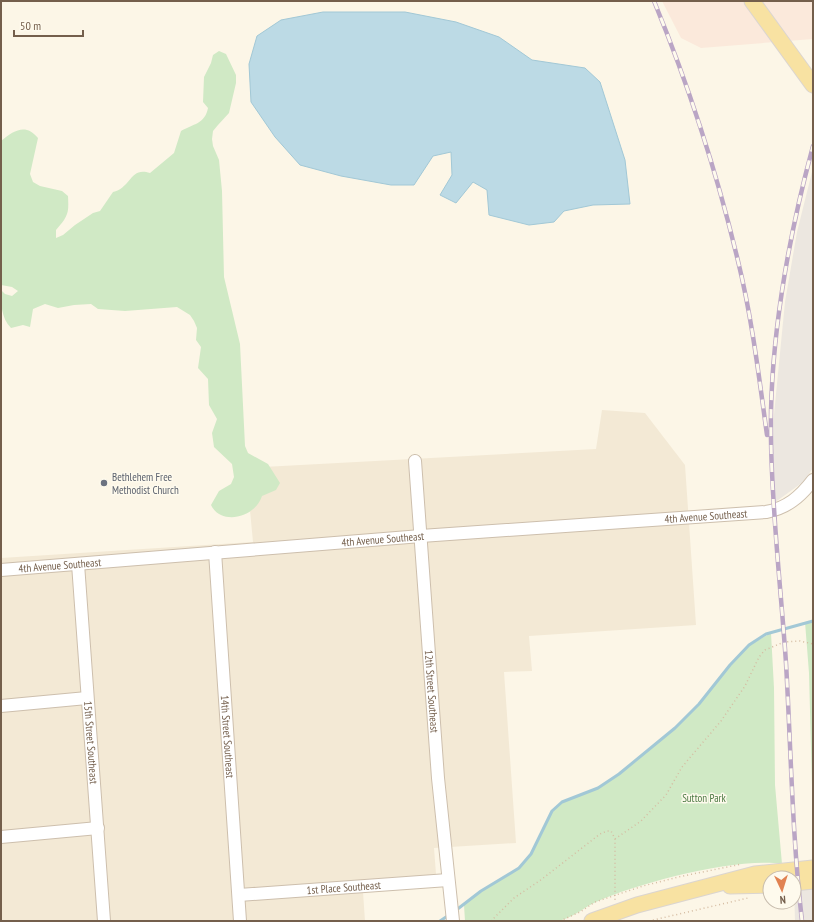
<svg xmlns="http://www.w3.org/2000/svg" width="814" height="922" viewBox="0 0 814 922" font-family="'PT Sans Narrow',sans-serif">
	<rect width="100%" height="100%" fill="#fcf6e7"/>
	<!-- residential -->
	<path fill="#f3e9d5" d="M602,410L645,413L685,465L696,625L529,636L532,671L504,672L516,843L434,848L437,887L363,892L365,921H1V558L253,542L246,468L596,449Z"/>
	<!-- commercial -->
	<path fill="#fbe9db" d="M662,1H813V39L701,48L681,38Z"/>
	<!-- industrial -->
	<path fill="#ece7e0" d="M813,168V468L803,482L774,503L771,445L785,302L797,232Z
		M794,886H813V921H795Z"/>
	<!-- green -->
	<path fill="#d0e9c5" d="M219,51L226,54L236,75V83L229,113L218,125L213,131L212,139L213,146L219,160L222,191L224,277L240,344L245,446L248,453L268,464L280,483L276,490L262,496C255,518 221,526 211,505L219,491L231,484L234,477L232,464L214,447L212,433L217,419L209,405L208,379L198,368L201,347L196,340L197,328L194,321L190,315L177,307L125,311L98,309L91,304L74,305L58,308L45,304L33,309L30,327L23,325L11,328C1,318 1,303 1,290L5,294L12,296L18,291L12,287L1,285V141C14,130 26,123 38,138L30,174L33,182L40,186L62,191L68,196C69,214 68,216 56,230V238L63,235L75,225L93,213L100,211L113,192C131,188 130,166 150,173L174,153L181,131C193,124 205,124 208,108L203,102L204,77L211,63L213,55Z
		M813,621V824L809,673L805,622Z
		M771,633L774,688L775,785L782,864C737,857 638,883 596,902C585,907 575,916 562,920C554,922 543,921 535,921C511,921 488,921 465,921L464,905L481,891L519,868L531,854L552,811L562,802L598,788L619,774L675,728L699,704L730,665L748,646Z"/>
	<!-- water -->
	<path fill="#bcdae5" stroke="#a2c8d6" d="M323,12H405L456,22L499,37L532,60L585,68L600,82L625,160L630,204L593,205L564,211L554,222L529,225L489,215L487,190L473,182L456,203L440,195L452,175L451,152L433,156L414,185H391L341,176L300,165L275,137L251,102L249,64L257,36L281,20Z"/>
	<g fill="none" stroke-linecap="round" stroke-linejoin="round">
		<!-- stream -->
		<path stroke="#a2c8d6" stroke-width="3" d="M455,911L481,891L519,868L531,854L552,811L562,802L598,788L619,774L675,728L699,704L730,665L749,645L766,634L813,621
			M440,921L449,915"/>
		<!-- minor casing -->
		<g stroke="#cdbfad" stroke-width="14">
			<g id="minor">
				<path id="s1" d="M415,461L438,778L453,921"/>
				<path id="s2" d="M215,552L240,921"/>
				<path id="s3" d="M78,564L104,921"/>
				<path id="s4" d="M1,570L421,536L766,512C787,508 800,497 813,480"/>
				<path d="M1,706L87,698"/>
				<path d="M1,837L98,828"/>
				<path id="s5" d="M239,895L448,880"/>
			</g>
		</g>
		<!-- major casing -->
		<g stroke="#dbd5d0" stroke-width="17">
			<path id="major" d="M752,1L813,85
				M794,883L813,881
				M730,886L770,885
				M592,921L637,905L755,874L813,868"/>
		</g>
		<!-- path -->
		<path stroke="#d5bca2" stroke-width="1.5" stroke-dasharray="1 3" stroke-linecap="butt" d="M615,839L641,821L666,795L682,767L721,721L745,686L759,657L765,650L784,642L800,641L813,644
			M491,921L514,898L542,879L600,834L607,831H611L615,839V900
			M560,921L580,912L595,902L643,886L678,877L742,864
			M649,921L748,898"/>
		<!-- minor -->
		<use href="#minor" stroke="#fff" stroke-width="12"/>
		<!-- major -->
		<use href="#major" stroke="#f8e2a2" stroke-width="15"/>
		<!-- rail casing -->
		<g stroke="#baa5c5" stroke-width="4.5">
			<path id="rail" d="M654,1C688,84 717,173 738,261C752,318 759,377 767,435
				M802,921C792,835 791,749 786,663C781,589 772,514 771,440C769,345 788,238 813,146"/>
		</g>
		<!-- rail -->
		<use href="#rail" stroke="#fefaed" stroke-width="3" stroke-dasharray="9" stroke-linecap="butt"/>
	</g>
	<!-- markers -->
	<circle fill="#6b7280" stroke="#fefaed" stroke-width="1.5" cx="104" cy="483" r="4"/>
	<g text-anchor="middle" stroke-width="3" stroke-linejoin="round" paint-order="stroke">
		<!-- worship labels -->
		<g font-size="11" fill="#5b616d" stroke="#fefaed" text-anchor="start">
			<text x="112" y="481">Bethlehem Free<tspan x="112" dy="13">Methodist Church</tspan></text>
		</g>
		<!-- street labels -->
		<g font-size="11" fill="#745f4c" stroke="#fefaed">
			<text dy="4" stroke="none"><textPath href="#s4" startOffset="707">4th Avenue Southeast</textPath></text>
			<text dy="4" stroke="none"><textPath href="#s4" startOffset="383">4th Avenue Southeast</textPath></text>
			<text dy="4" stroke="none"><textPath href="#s4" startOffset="59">4th Avenue Southeast</textPath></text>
			<text dy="4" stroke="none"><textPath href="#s1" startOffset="231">12th Street Southeast</textPath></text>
			<text dy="4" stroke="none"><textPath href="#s2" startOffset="185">14th Street Southeast</textPath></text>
			<text dy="4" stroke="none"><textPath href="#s3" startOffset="179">15th Street Southeast</textPath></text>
			<text dy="4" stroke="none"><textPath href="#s5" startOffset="105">1st Place Southeast</textPath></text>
		</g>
		<!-- park labels -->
		<g font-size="11" fill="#4d7a44" stroke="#fefaed">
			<text x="704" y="802">Sutton Park</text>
		</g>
	</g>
	<!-- border -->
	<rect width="814" height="922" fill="none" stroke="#745f4c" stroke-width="4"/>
	<!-- north arrow -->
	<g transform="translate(782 890) rotate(176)"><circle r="19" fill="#fefaed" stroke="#c7bcad"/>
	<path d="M0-3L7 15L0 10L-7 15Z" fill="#e18251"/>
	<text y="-6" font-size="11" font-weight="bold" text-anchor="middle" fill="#745f4c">N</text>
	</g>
	<!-- scale -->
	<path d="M14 30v6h69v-6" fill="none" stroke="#745f4c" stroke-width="2"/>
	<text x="20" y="30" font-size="12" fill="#745f4c" stroke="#fefaed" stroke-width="3" paint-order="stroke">50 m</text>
</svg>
